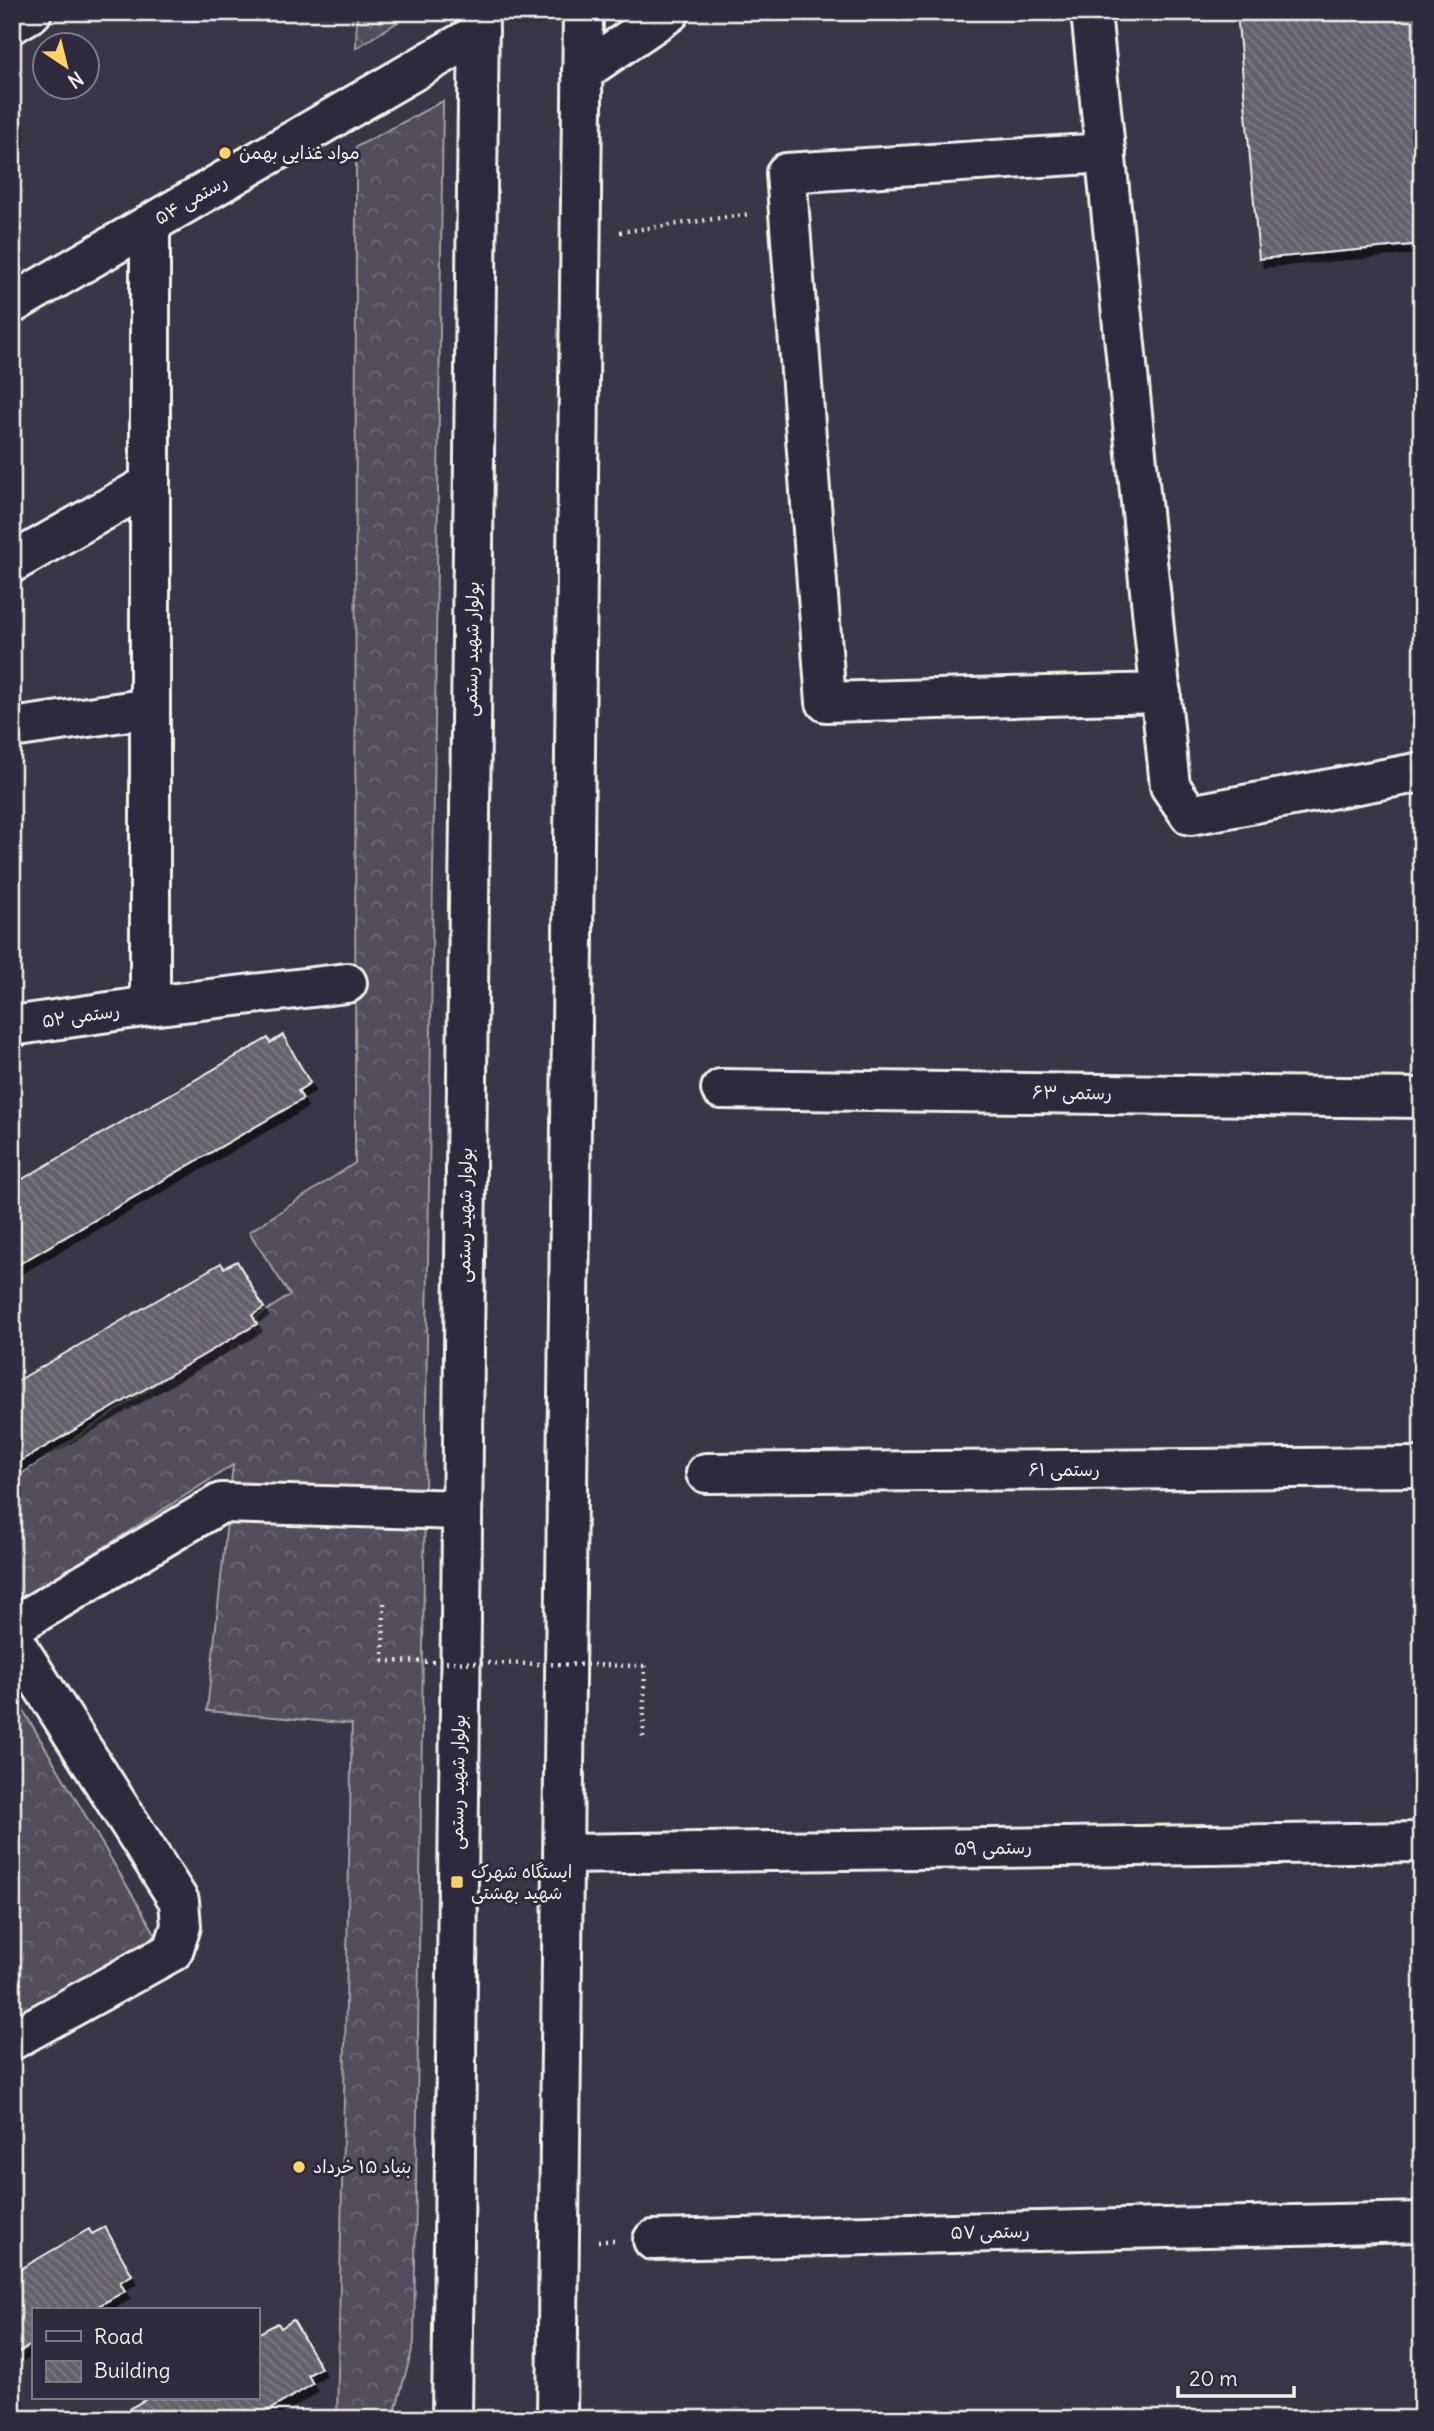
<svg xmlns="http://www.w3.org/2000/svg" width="1434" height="2431" viewBox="0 0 1434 2431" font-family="Delius,'Playpen Sans Arabic',sans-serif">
	<defs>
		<pattern id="forest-crowns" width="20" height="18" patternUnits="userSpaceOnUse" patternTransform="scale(1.75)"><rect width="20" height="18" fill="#534e5c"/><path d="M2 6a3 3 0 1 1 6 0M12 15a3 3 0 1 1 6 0" fill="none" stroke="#6c6873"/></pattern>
		<pattern id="building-back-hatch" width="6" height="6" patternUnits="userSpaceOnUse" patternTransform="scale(1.75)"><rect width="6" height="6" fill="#65616c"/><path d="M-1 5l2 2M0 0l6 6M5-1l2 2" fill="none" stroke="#7c7881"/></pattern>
		<filter id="shadow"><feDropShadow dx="4.5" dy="8" stdDeviation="0" flood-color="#0009"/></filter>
	</defs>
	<rect width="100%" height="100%" fill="#3b3647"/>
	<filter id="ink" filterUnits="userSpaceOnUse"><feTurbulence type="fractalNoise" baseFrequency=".0143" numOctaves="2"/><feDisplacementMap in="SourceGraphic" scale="14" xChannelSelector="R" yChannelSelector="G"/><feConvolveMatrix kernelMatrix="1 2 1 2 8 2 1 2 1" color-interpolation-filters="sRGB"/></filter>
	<g filter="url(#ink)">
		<!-- forest -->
		<path fill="url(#forest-crowns)" stroke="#a4a0a2" stroke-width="2" d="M357,12H414L356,48Z
			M443,101L414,2343L393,2419H337L352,1724L207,1711L233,1465L12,1606V1480L290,1295L249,1232L355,1163L356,147Z
			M19,1703L156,1935L12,2020V1707Z"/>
		<!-- building -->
		<path fill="url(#building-back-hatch)" stroke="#f4f1e8" stroke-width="2" filter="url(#shadow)" d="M1237,12H1422V244L1259,259Z
			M283,1035L310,1083L298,1091L303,1099L12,1268V1185L268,1038L270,1043Z
			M237,1261L264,1308L252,1315L257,1324L12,1466V1384L221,1263L224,1268Z
			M105,2227L132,2275L120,2282L125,2291L91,2310H33V2344L12,2356V2274L89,2229L92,2234Z
			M293,2320L321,2368L308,2375L313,2384L254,2419H112L148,2398H257V2334L278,2323L281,2328Z"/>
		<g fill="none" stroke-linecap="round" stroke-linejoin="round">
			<!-- street casing -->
			<g stroke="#f4f1e8" stroke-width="44">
				<path id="street" d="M1091,12L1170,786L1190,815L1422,772
					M12,24L32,12
					M582,72L670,12
					M1106,153L786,173L826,702L1161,693
					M150,224V1006
					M12,304L479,33
					M12,563L150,484
					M12,728L150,708
					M12,1026L150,1006L347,983
					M721,1089L1422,1098
					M706,1473L1422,1467
					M12,1627L221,1503L462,1510
					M12,1638L179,1901L181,1926L173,1951L12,2040
					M564,1854L1422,1842
					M653,2240L1422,2222"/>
			</g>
			<!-- secondary casing -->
			<g stroke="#f4f1e8" stroke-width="44">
				<path id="secondary" d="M452,2419L479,12
					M557,2419L583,12"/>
			</g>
			<!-- path -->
			<path stroke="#f4f1e8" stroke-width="4.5" stroke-dasharray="2 5" stroke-linecap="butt" d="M620,232L750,214
				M383,1661L384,1603
				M643,1737L645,1666
				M598,2241H617"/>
			<!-- street -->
			<use href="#street" stroke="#2f2a3d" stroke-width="38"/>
			<!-- secondary -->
			<use href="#secondary" stroke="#2f2a3d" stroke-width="38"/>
			<!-- path-bridge -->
			<path stroke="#f4f1e8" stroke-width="4.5" stroke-dasharray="2 5" stroke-linecap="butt" d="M383,1661L645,1666"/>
		</g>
	</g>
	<!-- markers -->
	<g fill="#ffd166" stroke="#2f2a3d" stroke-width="2.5">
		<circle cx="225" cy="153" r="7"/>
		<rect x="450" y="1875" width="14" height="14" rx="3.5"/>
		<circle cx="299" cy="2167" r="7"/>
	</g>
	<g text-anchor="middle" stroke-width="6" stroke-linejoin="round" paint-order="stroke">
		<!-- poi labels -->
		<g font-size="18" fill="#f4f1e8" stroke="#2f2a3d" text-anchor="start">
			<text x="239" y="159">مواد غذایی بهمن</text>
			<text x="471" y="1878">ایستگاه شهرک<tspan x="471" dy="21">شهید بهشتی</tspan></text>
			<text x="313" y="2173">بنیاد ۱۵ خرداد</text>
		</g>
		<!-- street labels -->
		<g font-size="18" fill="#f4f1e8" stroke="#2f2a3d">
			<text transform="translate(191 200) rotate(-30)" y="6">رستمی ۵۴</text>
			<text transform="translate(472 649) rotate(-89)" y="6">بولوار شهید رستمی</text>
			<text transform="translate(81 1016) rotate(-8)" y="6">رستمی ۵۲</text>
			<text transform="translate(1072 1093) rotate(1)" y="6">رستمی ۶۳</text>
			<text transform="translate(465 1215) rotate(-89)" y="6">بولوار شهید رستمی</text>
			<text x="1064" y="1476">رستمی ۶۱</text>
			<text transform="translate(458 1782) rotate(-89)" y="6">بولوار شهید رستمی</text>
			<text transform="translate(993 1848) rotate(-1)" y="6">رستمی ۵۹</text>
			<text transform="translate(990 2232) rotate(-1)" y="6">رستمی ۵۷</text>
		</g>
	</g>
	<!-- margin -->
	<rect width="1434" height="2431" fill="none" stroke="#2f2a3d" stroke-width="42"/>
	<rect x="21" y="21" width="1392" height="2389" fill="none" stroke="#f4f1e8" stroke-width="2.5" filter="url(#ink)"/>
	<!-- legend -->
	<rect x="32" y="2308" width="228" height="91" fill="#2f2a3d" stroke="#7e7a81" stroke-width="2"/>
	<rect x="46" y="2331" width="35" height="10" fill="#2f2a3d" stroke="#7e7a81" stroke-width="2"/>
	<text x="94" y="2344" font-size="21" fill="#f4f1e8">Road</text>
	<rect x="46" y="2361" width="35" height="21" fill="url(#building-back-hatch)" stroke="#7e7a81" stroke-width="2"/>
	<text x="94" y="2378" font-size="21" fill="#f4f1e8">Building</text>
	<!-- north arrow -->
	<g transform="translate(66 66) rotate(145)"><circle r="33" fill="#2f2a3d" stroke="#7e7a81" stroke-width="2"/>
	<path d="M0-5L12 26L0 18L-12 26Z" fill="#ffd166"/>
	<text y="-10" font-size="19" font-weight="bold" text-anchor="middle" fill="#f4f1e8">N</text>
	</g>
	<!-- scale -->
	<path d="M1178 2386v10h116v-10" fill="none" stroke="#f4f1e8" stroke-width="3.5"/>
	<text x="1189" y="2386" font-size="21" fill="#f4f1e8" stroke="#2f2a3d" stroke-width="5" paint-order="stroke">20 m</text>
</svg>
